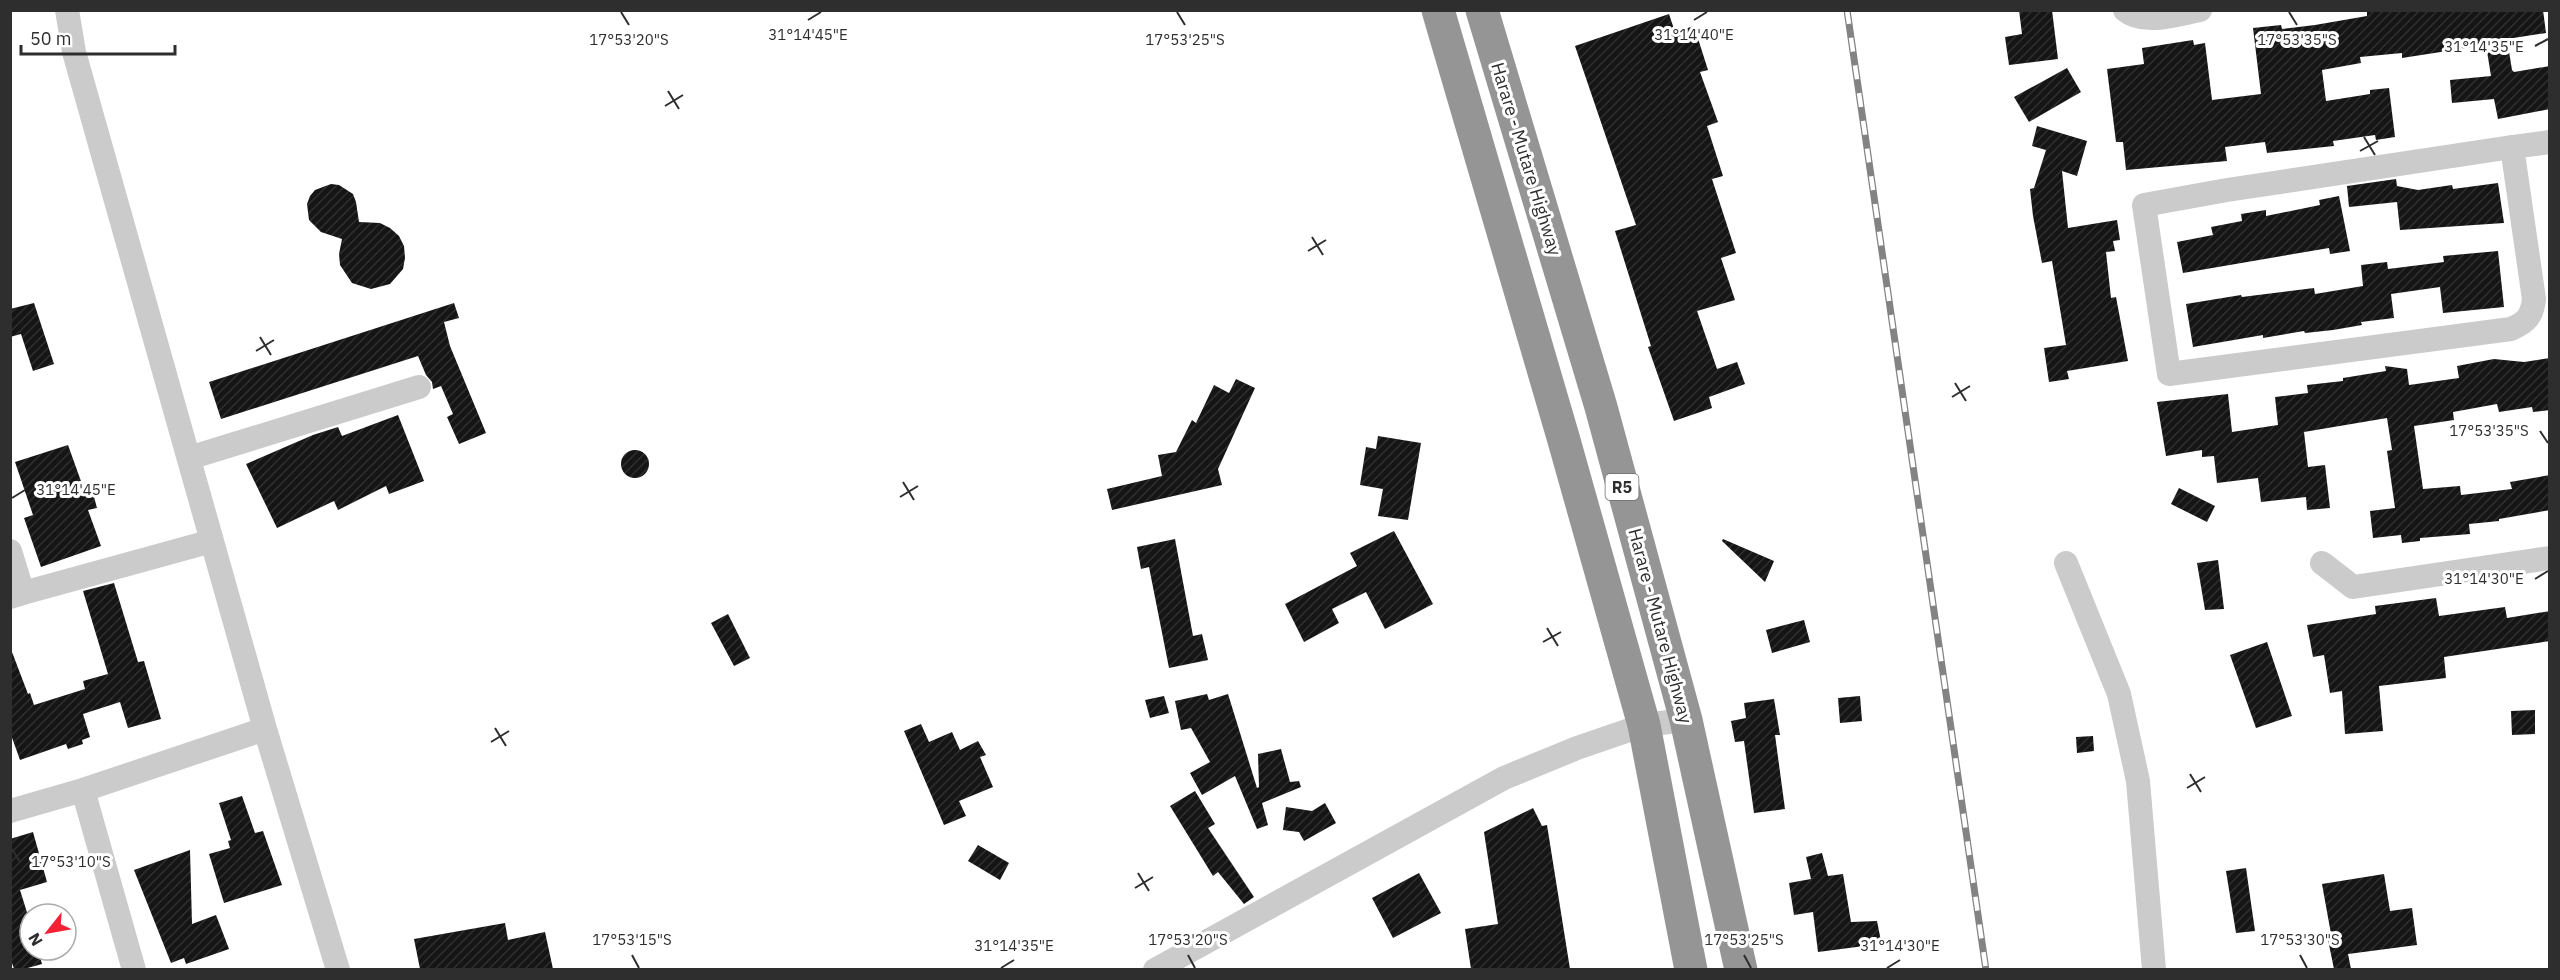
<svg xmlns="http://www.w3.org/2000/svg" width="2560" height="980" viewBox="0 0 2560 980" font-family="'IBM Plex Sans',sans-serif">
	<defs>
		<pattern id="building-hatch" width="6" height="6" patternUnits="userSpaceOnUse" patternTransform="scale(1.5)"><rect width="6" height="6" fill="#151515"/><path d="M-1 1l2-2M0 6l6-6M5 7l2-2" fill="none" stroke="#2f2f2f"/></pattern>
	</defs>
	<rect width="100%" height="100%" fill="#fff"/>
	<!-- building -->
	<path fill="url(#building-hatch)" d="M2019,10H2052L2058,59L2009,65L2005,37L2022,34Z
		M2367,10H2543L2546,33L2507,39L2512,70L2514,72L2550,66V109L2498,119L2494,99L2452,103L2450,80L2491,76L2486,45L2402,58V53L2360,57L2361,63L2322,70L2326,101L2370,94V90L2389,88L2395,137L2376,140L2375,135L2333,141L2334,146L2267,153L2265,142L2225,147L2227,161L2126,170L2123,142H2116L2107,69L2144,64L2142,48L2193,40L2194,45L2205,43L2212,100L2261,94L2253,28L2281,25L2282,29L2315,25L2367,16Z
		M1669,14L1675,32L1694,26L1708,70L1700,72L1718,122L1707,126L1723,176L1712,179L1736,253L1721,258L1735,300L1697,311L1717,369L1737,362L1745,384L1709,397L1712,408L1674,421L1648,347L1651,346L1615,231L1636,225L1575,46Z
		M2067,68L2081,92L2029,122L2014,97Z
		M2037,126L2087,141L2077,176L2062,171L2068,228L2117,220L2120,240L2113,241L2115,251L2106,252L2111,298L2116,297L2128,361L2067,371L2069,379L2049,382L2044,348L2066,345L2052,261L2042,263L2033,216L2030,189L2034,188L2046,150L2032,146Z
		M2396,179L2397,186L2418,190L2452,185L2453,189L2498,183L2504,223L2400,230L2397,202L2349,207L2347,186Z
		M331,184L339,185L353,194L356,202L359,222L380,223L390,228L399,236L404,246L405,258L403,269L390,284L371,289L352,283L340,265L339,254L342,239L321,232L309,220L307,204L310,196L315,190Z
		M2339,196L2350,251L2330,254L2329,248L2183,273L2177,242L2213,235L2211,227L2242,221L2241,214L2266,210V216L2320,205L2319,200Z
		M2498,251L2504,307L2443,313L2440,287L2391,294L2394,318L2361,322L2362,325L2333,330L2305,333L2304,331L2263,338V335L2193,347L2186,304L2241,295L2242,297L2314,288L2315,294L2363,286L2361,265L2387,262L2388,269L2444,262L2443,256Z
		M34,303L54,364L33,371L21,334L10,337V309Z
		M454,303L459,318L444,322L450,346L486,433L459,444L447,417L453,414L441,386L433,389L432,382L426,375L418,356L221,419L209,382Z
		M2550,358V410L2533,412L2532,407L2499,412L2497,404L2453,412L2454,420L2414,426L2423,489L2460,486L2461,495L2512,489L2510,482L2550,475V510L2499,519V521L2469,524L2470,534L2420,538V541L2402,543L2401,535L2373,538L2370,511L2395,508L2387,451L2392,450L2387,418L2304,432L2308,467L2325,465L2330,508L2307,510L2306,497L2261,502L2258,478L2217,483L2214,456L2202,457V450L2166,456L2157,402L2228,394L2232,432L2278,425L2275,397L2308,393L2307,385L2343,381V378L2386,371L2385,366L2407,369L2409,385L2459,378L2457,366L2494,359L2524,362Z
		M1236,379L1255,388L1218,469L1222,485L1112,510L1107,489L1162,476L1158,455L1176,452L1192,420L1196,423L1214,385L1229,393Z
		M398,415L424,481L389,494L386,486L338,510L334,501L277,528L246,464L313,435L338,427L342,436Z
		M1378,436L1421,443L1408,520L1378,516L1383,489L1360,485L1366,447L1376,449Z
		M68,445L82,484L90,482L97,508L88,510L101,546L41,567L24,518L33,515L15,462Z
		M621 464a14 14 0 1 1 28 0a14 14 0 1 1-28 0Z
		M2179,488L2215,506L2207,522L2171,504Z
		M1394,531L1433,604L1385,629L1366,592L1332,609L1339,623L1304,642L1285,604L1357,566L1350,553Z
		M1175,539L1193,636L1202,634L1208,660L1169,668L1149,567L1141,569L1137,547Z
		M1723,539L1774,561L1765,582L1722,541Z
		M2218,560L2224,609L2205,610L2197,563Z
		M114,583L138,662L144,661L161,719L128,728L120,702L83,714L90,737L82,740L83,744L68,749L66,744L20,760L10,732V653L12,652L28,694L30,693L34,705L85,689L83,681L108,674L83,591Z
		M2436,598L2439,616L2505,607L2507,618L2550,611V641L2444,657L2446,678L2379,686L2383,731L2345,734L2342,691L2330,693L2324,655L2313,657L2307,625L2376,614L2375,606Z
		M728,614L750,658L734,666L711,623Z
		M1804,620L1810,642L1772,653L1766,630Z
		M2267,642L2292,716L2256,728L2230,655Z
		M1207,694L1209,700L1228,694L1257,788L1259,787L1258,754L1281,749L1290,782L1299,781L1301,787L1262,803L1268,825L1257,829L1235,776L1202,795L1190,773L1210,762L1191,728L1181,730L1175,701Z
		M1164,696L1169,713L1150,718L1145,700Z
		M1860,696L1862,721L1840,723L1838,698Z
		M1774,699L1780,735H1775L1785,809L1754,813L1744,741L1735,742L1731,721L1746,718L1744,703Z
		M2535,710V734L2512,735L2511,711Z
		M921,724L929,742L952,732L960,750L978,741L986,755L980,757L993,787L959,801L966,816L944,825L904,731Z
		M2093,736L2094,751L2077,753L2076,737Z
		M1195,791L1215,824L1208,828L1254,897L1244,904L1218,872L1213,876L1170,806Z
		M242,796L255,833L263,831L282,885L224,903L209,854L230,848L228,841L231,840L219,803Z
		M1325,803L1336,823L1304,841L1299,832L1283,830L1286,807L1312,811Z
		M1533,808L1542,826L1547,825L1570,969H1471L1465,929L1498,924L1484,832Z
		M33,832L47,882L20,890L30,922V950H38L42,964L24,969H14L10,957V839Z
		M978,845L1009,863L1000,880L968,861Z
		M190,850L192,924L216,915L229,949L186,964L184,958L171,963L134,870Z
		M1822,853L1828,876L1843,874L1851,922L1877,921L1881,941L1874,943L1872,945L1818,952L1813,912L1794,915L1789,883L1811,879L1806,857Z
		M2246,868L2255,931L2236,933L2226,871Z
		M1419,873L1441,913L1393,938L1372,898Z
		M2384,874L2390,911L2412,908L2417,945L2348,954L2351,969H2334L2327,935L2331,934L2322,884Z
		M505,923L508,940L545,932L553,969H420L414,939Z"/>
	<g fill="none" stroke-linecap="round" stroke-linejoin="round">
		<!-- minor -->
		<path stroke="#cbcbcb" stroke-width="24" d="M67,10L74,52L265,729L338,970
			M2125,10C2144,26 2178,14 2200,10
			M2512,147L2534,299C2532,316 2527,322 2511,329L2169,374L2144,205L2227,190L2512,147L2550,142
			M189,458L419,387
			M10,551L23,593L10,597
			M2066,563L2119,694L2138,781L2154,970
			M2322,563L2353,587L2550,558
			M23,593L212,541
			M83,790L134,970
			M10,811L83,790L265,729
			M1155,970L1504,778L1577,748L1644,725L1686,720"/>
		<!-- highway -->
		<path stroke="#959595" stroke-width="33" d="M1438,10L1563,437L1644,725L1691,970
			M1482,10L1601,407L1686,720L1741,970"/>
		<!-- rail casing -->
		<g stroke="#838383" stroke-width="7">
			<path id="rail" d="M1847,10L1986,970"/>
		</g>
		<!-- rail -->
		<use href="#rail" stroke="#fff" stroke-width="4.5" stroke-dasharray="14" stroke-linecap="butt"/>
	</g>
	<!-- ticks -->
	<path fill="none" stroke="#2e2e2e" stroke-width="2" d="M621,12L629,25M1177,12L1185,25M2289,12L2297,25M808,20L821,12M1694,20L1707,12M2535,46L2548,39M668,91L679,109M665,106L683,95M2364,137L2375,155M2360,151L2378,141M1312,237L1323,255M1308,251L1326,240M260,337L271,355M256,351L274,340M1955,383L1966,401M1952,397L1970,386M2540,431L2548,443M903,482L914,500M900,497L918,486M12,498L25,490M2535,579L2548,571M1547,628L1558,646M1543,642L1561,632M495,728L506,746M491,742L509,731M2190,774L2201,792M2187,788L2205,777M12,849L20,862M1138,873L1149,891M1135,888L1153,877M632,955L639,968M1188,955L1195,968M1744,955L1751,968M2300,955L2307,968M1001,968L1014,960M1887,968L1900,960"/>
	<g text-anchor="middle" stroke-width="6" stroke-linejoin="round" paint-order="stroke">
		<!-- shield labels -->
		<rect fill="#fff" stroke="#6d6d6d" stroke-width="1.5" x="1605.5" y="474" width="33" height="26" rx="4.5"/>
		<g font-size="16" font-weight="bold" fill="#2e2e2e">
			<text x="1622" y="493">R5</text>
		</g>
		<!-- street labels -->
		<g font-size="18" fill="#2e2e2e" stroke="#fff">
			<text transform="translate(1526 159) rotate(73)" y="6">Harare - Mutare Highway</text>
			<text transform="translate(1660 626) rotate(75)" y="6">Harare - Mutare Highway</text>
		</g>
	</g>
	<g font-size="15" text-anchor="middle" fill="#2e2e2e" stroke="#fff" stroke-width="6" stroke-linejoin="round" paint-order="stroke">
		<text x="808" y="40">31°14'45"E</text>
		<text x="1694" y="40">31°14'40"E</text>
		<text x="629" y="45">17°53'20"S</text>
		<text x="1185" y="45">17°53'25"S</text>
		<text x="2297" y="45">17°53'35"S</text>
		<text x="2484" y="52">31°14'35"E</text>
		<text x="2489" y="436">17°53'35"S</text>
		<text x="76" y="495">31°14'45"E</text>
		<text x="2484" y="584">31°14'30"E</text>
		<text x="71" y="867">17°53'10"S</text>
		<text x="632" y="945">17°53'15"S</text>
		<text x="1188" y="945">17°53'20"S</text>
		<text x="1744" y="945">17°53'25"S</text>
		<text x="2300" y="945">17°53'30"S</text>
		<text x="1014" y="951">31°14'35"E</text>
		<text x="1900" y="951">31°14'30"E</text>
	</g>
	<!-- border -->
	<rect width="2560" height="980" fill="none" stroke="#2e2e2e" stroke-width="24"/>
	<!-- north arrow -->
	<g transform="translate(48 932) rotate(239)"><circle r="28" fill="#ffffff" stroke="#ababab" stroke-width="1.5"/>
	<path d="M0-4.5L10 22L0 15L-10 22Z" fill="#f42135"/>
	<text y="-9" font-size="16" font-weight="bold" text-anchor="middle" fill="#2e2e2e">N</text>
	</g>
	<!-- scale -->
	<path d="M21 45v9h154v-9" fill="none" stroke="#2e2e2e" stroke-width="3"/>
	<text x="30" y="45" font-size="18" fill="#2e2e2e" stroke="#ffffff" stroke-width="4.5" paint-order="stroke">50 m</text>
</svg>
